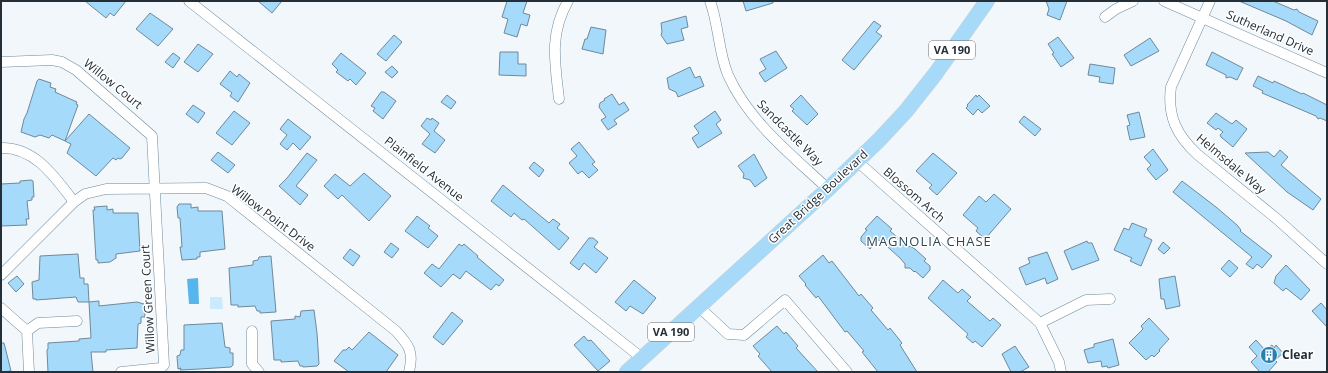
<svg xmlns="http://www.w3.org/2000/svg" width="1328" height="373" viewBox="0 0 1328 373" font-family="'Open Sans',sans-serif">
	<rect width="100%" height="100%" fill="#f2f7fb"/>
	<!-- green -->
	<path fill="#cbeafe" d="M210,297H222L223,309H210Z"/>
	<!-- water -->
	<path fill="#56b5ea" d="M198,278L199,304H189L187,279Z"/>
	<!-- building -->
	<path fill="#a6dafa" stroke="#6e899a" d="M85,1H126L114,16L110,13L106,18Z
		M258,1H282L272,13Z
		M507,1H527L523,13L530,15L527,26L521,24L517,37L504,33L508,19L502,17Z
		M743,1H773V3L746,11Z
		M1046,1H1067L1060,20L1047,15L1049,9Z
		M1239,1H1273L1294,10L1297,9L1299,12L1318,21L1312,35L1286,21Z
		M150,13L173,29L158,46L136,29Z
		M686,16L688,27L681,29L684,40L667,44L661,35L662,32L661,23Z
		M874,21L881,26L876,32L882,36L854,70L842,60Z
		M591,27L606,30L603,54L582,49L585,39H587Z
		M394,35L402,42L386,61L377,54Z
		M1058,37L1074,58L1061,67L1052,54L1054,53L1048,44Z
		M1150,38L1159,51L1131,66L1124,55Z
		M198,44L213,54L198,72L184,62Z
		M776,51L787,68L765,82L759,73L766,69L760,59Z
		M500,52H518V64H526V76L499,75Z
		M1212,52L1243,68L1237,80L1230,77L1226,78V75L1206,65Z
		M173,53L180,58L173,68L165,62Z
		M341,53L366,73L356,85L350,79L348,81L336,72L338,70L332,64Z
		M1090,64L1115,68L1113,84L1099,82L1100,77L1088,75Z
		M392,66L398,72L392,78L385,72Z
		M690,67L695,78L700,76L704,86L678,97L676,92L669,89L667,78Z
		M230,71L237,77L239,74L250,83L238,102L230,96L232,93L220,84Z
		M1258,76L1273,83L1274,81L1302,94L1303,93L1327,105V121L1320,118L1318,119L1316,116L1262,93L1263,91L1253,86Z
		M39,79L51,83L50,87L56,89L55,92L77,102L76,104L78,105L65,141L52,135L49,138L40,135L35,137L21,132L24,119L27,113L37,81Z
		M381,92H384L396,101L383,119L373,111L375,108L371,106Z
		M612,94L619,105L624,102L629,110L614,120L617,124L608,130L601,120L606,117L599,107L600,103L605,100L604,99Z
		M447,95L456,102L451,109L441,102Z
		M801,95L818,114L807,125L792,111L794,109L790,106Z
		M976,95L977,97L979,95L990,106L982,113L978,109L973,115L966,108L968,106L967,105Z
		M193,105L205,113L198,123L186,114Z
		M234,111L250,123L232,145L216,133Z
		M715,111L721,120L716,124L722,133L698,148L692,138L699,133L694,126Z
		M1139,112L1145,137L1130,140L1127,126L1130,125L1127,115Z
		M1216,113L1232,124L1236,120L1247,129L1233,147L1221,137L1220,135L1223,132L1218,128L1216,130L1207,123Z
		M89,114L130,148L122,158L120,159L118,158L116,160L113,158L96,176L67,153L71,144L65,141Z
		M1024,116L1041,129L1035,136L1019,122Z
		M427,118L431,120L432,118L439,123L434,131L445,140L435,153L422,144L430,134L421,126Z
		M288,119L311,137L300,150L293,143L287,150L280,144L287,135L280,129Z
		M579,142L595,162L592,164L598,170L589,178L582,171L578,174L569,163L577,156L571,149Z
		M1153,149L1168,170L1156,180L1147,169L1151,165L1144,157Z
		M1280,150L1288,157L1281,165L1321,199L1313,210L1287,192L1245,153L1268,152L1274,157Z
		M218,152L235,165L228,173L211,160Z
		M307,153L317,160L296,186L308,195L300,205L279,186L287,178Z
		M933,153L957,173L937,195L929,188L932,185L916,171Z
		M754,154L767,178L755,187L750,180L743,178L744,174L738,166Z
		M534,162L544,170L539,177L529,168Z
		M364,173L391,196L369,221L342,195L338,199L324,186L335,174L350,186Z
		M31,180L33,181L34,197H32V200L27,201L29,219H26L27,225L1,226V184L20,183V181Z
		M1182,181L1216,207L1237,225L1241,230L1240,231L1272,256L1262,268L1257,264L1253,269L1246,264L1252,257L1173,192Z
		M503,185L549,223L553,219L560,224L557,228L569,238L559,250L524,219L522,220L514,213L511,217L491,201Z
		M994,194L1011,209L985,239L976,231L978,228L963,215L979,196L986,202Z
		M179,204H191V208L198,207V211H222L225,249L200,252V257H197V259L182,260L180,247H182L180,218H178L177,207Z
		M107,206V210L113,209V213H138L140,251L116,254V258L110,262L98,263V260H96L93,210H95L94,207Z
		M417,216L430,226L428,228L438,236L428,248L405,231Z
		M877,216L892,229L890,231L909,247L910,246L915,249L926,259L924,261L930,266V270L923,278L915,271L914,272L910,268H905V264L900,258L881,241L878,240L870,249L861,241V237L867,230L865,229Z
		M1132,223L1147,229L1144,236L1152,240L1141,266L1130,261L1132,258L1114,250L1124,228L1129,230Z
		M589,238H593L598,242L594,247L608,258L596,273L584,263L579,270L570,263Z
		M1087,241L1088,243H1092L1099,260L1072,270L1064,251Z
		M1163,242L1170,248L1164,254L1158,249Z
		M391,243L399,249L392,258L384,252Z
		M459,244L462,246L464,244L478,256L477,257L504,280L499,286L496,284L491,290L466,271L460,279L453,274L441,287L424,273L432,264L439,269Z
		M350,249L360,256L353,266L343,258Z
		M1047,252L1058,279L1047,284L1045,278L1026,285L1019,268L1030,263L1028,258Z
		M78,254L80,278H84V284H88L89,302L99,301V306L137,302L144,304L145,317H141V323L138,324L137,348L106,350V352H91L93,372H48L47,350L48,349V343L79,341V339L91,338L89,302H78L76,297L36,300V299H33L32,282L39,280L40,256Z
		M823,255L829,263L832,261L859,296L861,294L873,308L871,310L888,330L890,328L902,343L900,345L917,372H878L862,352L864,351L847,331L845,332L818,296L816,298L805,285L806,284L799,276Z
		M271,256L276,312L260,313V311H257L255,306L238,307V305H231L229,268L253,265V261L258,260L259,257Z
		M1229,260L1238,268L1230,277L1221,269Z
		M1286,265L1310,290L1301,300L1286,288L1283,291L1274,283L1276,276Z
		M17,276L24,284L16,292L8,283Z
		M1175,276L1180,306L1166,309L1164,299H1161L1159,279Z
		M634,280L656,298L643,314L630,306L626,311L615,302Z
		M943,280L958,293L962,289L971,297L967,301L990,321L993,318L1001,325L982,347L975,341L973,343L966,337L968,334L928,298Z
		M1321,303L1327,310V327L1312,311Z
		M314,310L317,333L319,364L317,366L303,367V366H300L298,361L281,362V360H274L271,321L295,319V316L300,317L301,311Z
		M452,312L463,321L443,345L433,337Z
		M1149,318L1169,339L1159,350L1160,351L1154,357L1152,355L1146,360L1129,343L1143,329L1141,326Z
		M222,323L225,347L230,348V353H233V365L231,367L200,369L180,370L181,368L178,369L177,356L180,355L181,350H184V325Z
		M777,326L784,334L786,332L798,346L796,348L818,372H772L758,356L760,354L753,346Z
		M369,332L398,355L386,372H349L334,361L343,350H346L349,347L352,350Z
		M584,336L588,341L591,340L610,361L598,371L574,345Z
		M1113,339L1119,365L1108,368L1107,366L1102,367L1101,361L1088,363L1084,350L1094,347V344Z
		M1256,340L1265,350L1272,345L1274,348L1276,345L1283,353L1275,360L1277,362L1268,372H1260L1251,362L1257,356L1249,347Z
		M1,343H4L11,371L1,372Z
		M1015,346L1029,367L1020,372H1011L1002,354Z"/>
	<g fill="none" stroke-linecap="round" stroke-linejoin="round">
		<!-- minor casing -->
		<g stroke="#6e8a9b" stroke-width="11">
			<path id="minor" d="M189,1L642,358
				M710,1C719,25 718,51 728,75C749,122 792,155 828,189
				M1164,1L1327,73
				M1210,1L1171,87C1167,116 1177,136 1198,155L1277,219L1327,264
				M1105,17L1116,9L1133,1
				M1,62L52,60L62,62L76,70L152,136L164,365L161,368L121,372
				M559,99C555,63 549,34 568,1
				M1,148C35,147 55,177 74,202
				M858,162L1040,323L1059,362L1061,372
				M1,275L74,202L85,194L106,189L206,188L227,196L396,331C409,345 414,352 409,372
				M699,307L728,334L744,335L785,300L847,372
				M1,308L27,331L29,372
				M1040,323L1086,300L1110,299
				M27,331L38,323L77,321
				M252,331V364L259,372"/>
		</g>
		<!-- primary casing -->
		<g stroke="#cfd1d3" stroke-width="16">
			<path id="primary" d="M627,372L828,189L879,140L906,111L936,73L987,1"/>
		</g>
		<!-- minor -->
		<use href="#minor" stroke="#fff" stroke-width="10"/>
		<!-- primary -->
		<use href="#primary" stroke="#a6daf8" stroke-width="15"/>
	</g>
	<!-- icons -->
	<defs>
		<g id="building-disc" transform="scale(0.9)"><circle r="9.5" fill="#2781af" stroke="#fff"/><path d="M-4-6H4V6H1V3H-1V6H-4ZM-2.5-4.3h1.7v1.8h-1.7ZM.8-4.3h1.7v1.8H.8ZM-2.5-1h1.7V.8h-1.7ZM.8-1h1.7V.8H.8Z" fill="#fff"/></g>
	</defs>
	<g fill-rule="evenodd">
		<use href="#building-disc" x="1269" y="355"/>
	</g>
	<g text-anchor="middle" stroke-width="3" stroke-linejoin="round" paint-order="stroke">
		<!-- shield labels -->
		<g fill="#fff" stroke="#666d73" stroke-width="1">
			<rect x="929" y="41" width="46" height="18" rx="3"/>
			<rect x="648" y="323" width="46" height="18" rx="3"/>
		</g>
		<g font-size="11" font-weight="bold" fill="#242f37">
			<text x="952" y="54">VA 190</text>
			<text x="671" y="336">VA 190</text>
		</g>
		<!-- street labels -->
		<g font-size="12" fill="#242f37" stroke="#fff">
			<text transform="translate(1270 33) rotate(24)" y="4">Sutherland Drive</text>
			<text transform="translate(113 84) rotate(39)" y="4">Willow Court</text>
			<text transform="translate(790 133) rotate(45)" y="4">Sandcastle Way</text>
			<text transform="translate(1231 164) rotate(40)" y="4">Helmsdale Way</text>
			<text transform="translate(424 169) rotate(38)" y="4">Plainfield Avenue</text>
			<text transform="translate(914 195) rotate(41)" y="4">Blossom Arch</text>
			<text transform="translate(818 197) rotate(-43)" y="4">Great Bridge Boulevard</text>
			<text transform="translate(273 218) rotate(37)" y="4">Willow Point Drive</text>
			<text transform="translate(148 299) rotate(-93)" y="4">Willow Green Court</text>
		</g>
		<!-- poi labels -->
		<g font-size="12" font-weight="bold" fill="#242f37" stroke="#fff" text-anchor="start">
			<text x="1282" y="359">Clear</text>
		</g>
		<!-- neighbourhood labels -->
		<g font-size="13" letter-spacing="1" fill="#2c4655" stroke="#fff">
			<text x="929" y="246">MAGNOLIA CHASE</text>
		</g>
	</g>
	<!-- border -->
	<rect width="1328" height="373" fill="none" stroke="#242f37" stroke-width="4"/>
</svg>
